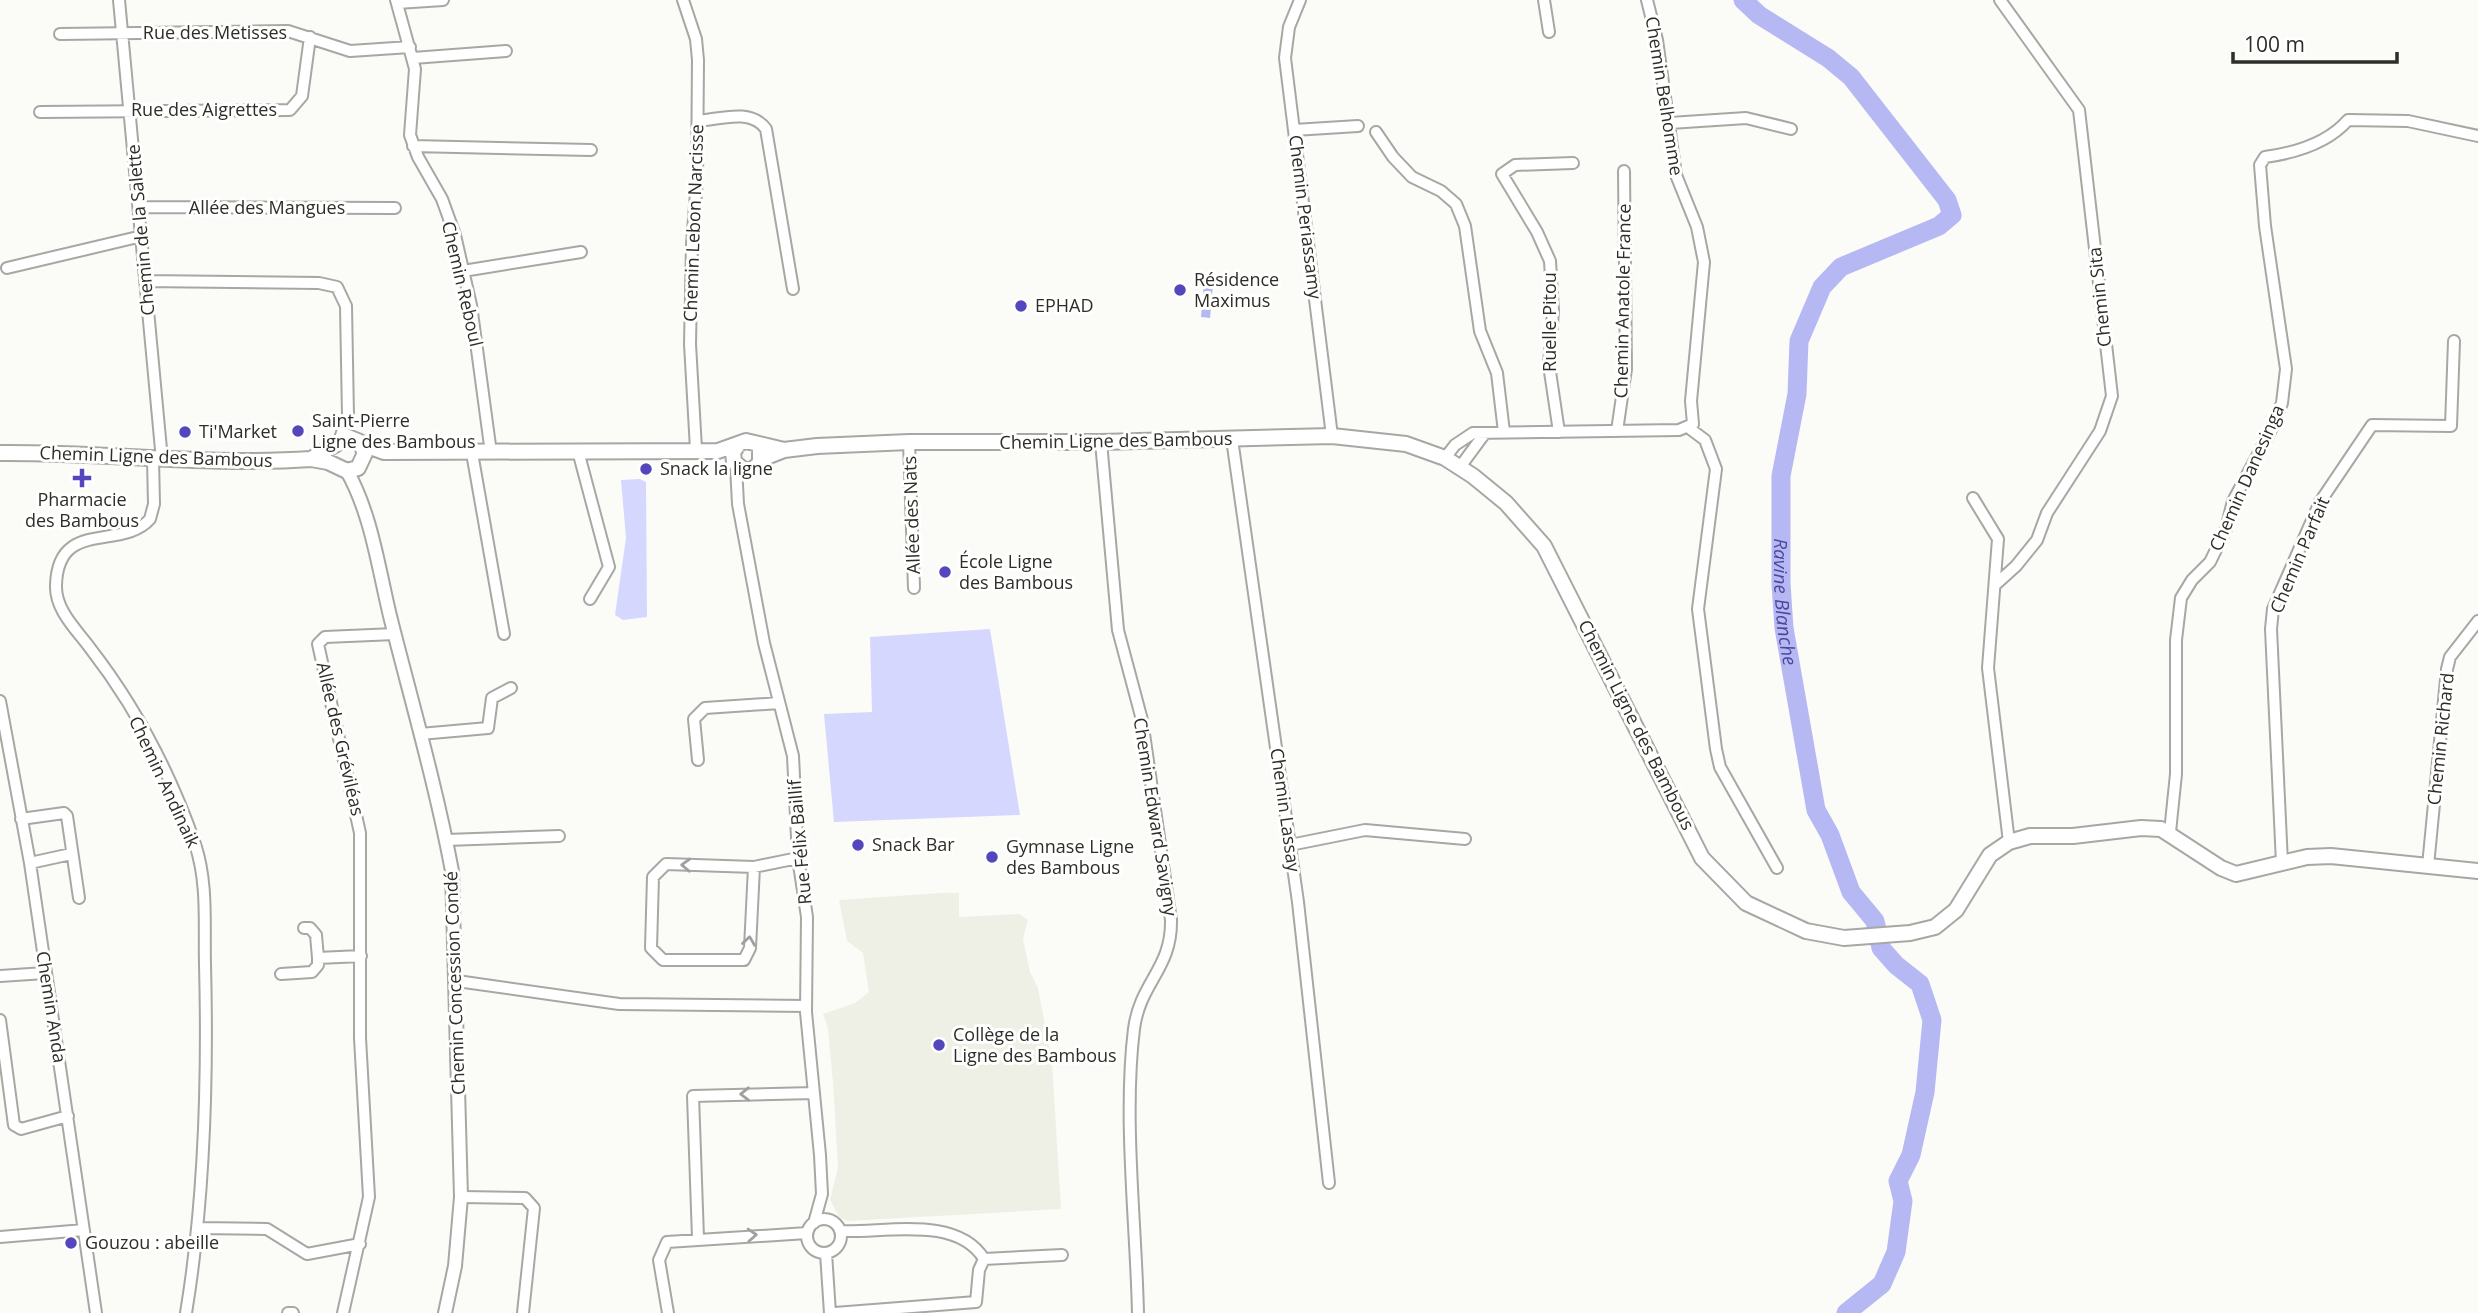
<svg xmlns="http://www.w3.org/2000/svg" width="2478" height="1313" viewBox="0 0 2478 1313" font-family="'Open Sans',sans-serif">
	<rect width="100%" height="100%" fill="#fbfcf8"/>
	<!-- built -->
	<path fill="#eff0e5" d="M940,893H959V917L1019,914L1028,920L1023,939L1030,972L1038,988L1052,1062L1061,1209L848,1221L840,1218L830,1200L838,1167L833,1083L828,1029L823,1014L855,1003L869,992L863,953L847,941L839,900Z"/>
	<!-- green -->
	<path fill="#d5d7fe" d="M640,479L646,482L647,617L623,620L615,615L626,538L621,480Z
		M990,629L1020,815L834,822L824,714L872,712L870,637Z"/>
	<!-- water -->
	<path fill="#b6b8f3" d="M1204,283L1213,284L1210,318L1201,317Z"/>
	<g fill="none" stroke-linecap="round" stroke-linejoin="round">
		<!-- river -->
		<path stroke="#b6b8f3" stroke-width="19" id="s1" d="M1743,0L1759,15L1828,58L1851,77L1947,200L1952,215L1939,226L1841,267L1822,287L1799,341L1797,394L1781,476V584L1784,628L1816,810L1830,835L1851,892L1875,921L1881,948L1896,965L1920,984L1932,1020L1925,1092L1911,1155L1898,1181L1903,1201L1896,1252L1882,1284L1846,1313"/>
		<!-- minor casing -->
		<g stroke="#a7a7a4" stroke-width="14">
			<path id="minor" d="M119,0L162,460
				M396,0L415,69L410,135L418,157L442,199L455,235L471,305L491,453
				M683,0L696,39L698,60L697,180L692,244L690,344L696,449
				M1300,0L1289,27L1285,58L1332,436
				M1544,0L1549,32
				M397,3L443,0
				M60,34L288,31L350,51L410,47
				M413,58L506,51
				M40,112L290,110L302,96L310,37
				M698,121C720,119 751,108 766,129L793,289
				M1670,123L1746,118L1791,129
				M1294,130L1358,126
				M1376,132L1393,157L1412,177L1441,191L1456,204L1465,226L1480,331L1497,373L1504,432
				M413,146L591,150
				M140,207L395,208
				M7,268L142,236
				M463,271L581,252
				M145,281L319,283L337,287L346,306L348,416L339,441
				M1689,428L1705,440L1716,469L1698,609L1716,749L1720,767L1777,868
				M1617,431L1626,369L1624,171
				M1559,432L1549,365L1553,311L1550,261L1537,232L1502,174L1515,165L1573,163
				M1232,439L1298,902L1329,1183
				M909,442L914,588
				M1101,442L1118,630L1142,720L1171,920C1172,969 1140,982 1134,1029C1123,1117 1136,1223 1138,1313
				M578,451L609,567L590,599
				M472,453L504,634
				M1445,458L1455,445L1473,433L1679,430L1693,424L1691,401L1704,262L1697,227L1676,175L1657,40L1647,0
				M153,459L154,504L150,519C122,551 58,518 56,585C55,610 76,629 90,648C135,706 171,775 195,844C208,883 204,923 205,964C208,1081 205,1198 186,1313
				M736,466L738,504L764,643L793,756L798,858L807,917L806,1012L820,1155L822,1194L814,1223
				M1460,467L1485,433
				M1973,498L1998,539L1988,668L2009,842
				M1996,584L2016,566L2037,540L2047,513L2100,431L2112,396L2079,110L2000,0
				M0,701L30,863L96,1313
				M420,734L488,728L492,698L511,688
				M698,760L694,719L705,708L779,703
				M21,819L64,813L67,816L79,898
				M2170,832L2176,774V640L2181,598L2192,580L2210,562L2226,529L2233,501L2270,432L2282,403L2286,369L2265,226L2260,165L2265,157C2294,153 2328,143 2348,120L2408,121L2478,136
				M446,840L559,836
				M1290,845L1365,830L1465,839
				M30,863L71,854
				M2282,863L2271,629L2273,609L2320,502L2372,425L2451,426L2454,341
				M2428,866L2447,669L2450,657L2478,621
				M754,867L750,948L744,960H663L651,948L653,877L666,864L754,867L798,858
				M304,928H310L316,935L318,958L361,956
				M281,974L312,972L318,965V958
				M0,976L45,973
				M457,981L619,1004L806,1006
				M0,1020L14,1125L21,1129L68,1116
				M461,1197L525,1198L534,1208L523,1313
				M807 1236a17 17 0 1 1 34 0a17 17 0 1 1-34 0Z
				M198,1228L267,1229L307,1254L360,1244
				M841,1231C885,1233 957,1215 984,1259
				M0,1237L84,1230
				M698,1238L693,1096L814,1093
				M826,1253L830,1313
				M984,1259L1062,1255
				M288,1313H293
				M343,1313L369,1197L360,1038V833L318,644L325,637L395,634
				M668,1313L659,1260L667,1242L807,1233
				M835,1313L976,1302L979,1270L984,1259"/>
		</g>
		<!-- tertiary casing -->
		<g stroke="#a7a7a4" stroke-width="16">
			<path id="tertiary" d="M347,471C372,515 379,572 391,620C412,703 436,786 452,871L461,1197L455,1266L445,1313"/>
		</g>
		<!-- secondary casing -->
		<g stroke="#a7a7a4" stroke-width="18">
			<path id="secondary" d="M362,444L384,452L718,451L746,441L784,450
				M738,445L733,452L734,462L745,471L753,469L760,463V450
				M0,453C104,452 207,466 311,459L328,462L347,471L358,468L365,453L360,442L348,437L311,459
				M761,459L784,450L817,446L909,442H1101L1332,436L1406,444L1445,458L1473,476L1506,503L1544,546L1702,858L1746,903L1806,931L1844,938L1910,933L1935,927L1956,910L1990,855L2009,842L2030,836H2073L2141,828L2161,829L2221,868L2236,874L2307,857L2331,856L2478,871"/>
		</g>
		<!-- minor -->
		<use href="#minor" stroke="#fff" stroke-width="10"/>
		<!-- tertiary -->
		<use href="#tertiary" stroke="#fff" stroke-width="12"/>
		<!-- secondary -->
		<use href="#secondary" stroke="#fff" stroke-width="14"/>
	</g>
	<!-- one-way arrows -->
	<defs><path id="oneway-chevron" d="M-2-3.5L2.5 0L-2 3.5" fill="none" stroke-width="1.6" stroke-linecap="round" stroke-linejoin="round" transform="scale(1.75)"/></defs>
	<g stroke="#a0a0a0">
		<use href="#oneway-chevron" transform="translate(686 865) rotate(-178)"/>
		<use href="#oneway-chevron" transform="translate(749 941) rotate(-82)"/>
		<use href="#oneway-chevron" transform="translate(745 1094) rotate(179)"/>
		<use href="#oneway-chevron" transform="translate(752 1235) rotate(-3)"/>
	</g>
	<!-- markers -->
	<g fill="#5446bd" stroke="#fffffe" stroke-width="2.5">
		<circle cx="1180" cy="290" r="7"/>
		<circle cx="1021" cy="306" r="7"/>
		<circle cx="298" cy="431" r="7"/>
		<circle cx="185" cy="432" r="7"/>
		<circle cx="646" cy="469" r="7"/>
		<path d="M78.5 467.5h7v7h7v7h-7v7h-7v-7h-7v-7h7z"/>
		<circle cx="945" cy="572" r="7"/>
		<circle cx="858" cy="845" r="7"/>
		<circle cx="992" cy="857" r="7"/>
		<circle cx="939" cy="1045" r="7"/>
		<circle cx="71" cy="1243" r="7"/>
	</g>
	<g text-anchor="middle" stroke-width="6" stroke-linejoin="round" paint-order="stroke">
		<!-- street labels -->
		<g font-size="18" fill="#2d2d2b" stroke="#fffffe">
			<text x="215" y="39">Rue des Metisses</text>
			<text transform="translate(1664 96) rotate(81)" y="6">Chemin Belhomme</text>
			<text x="204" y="116">Rue des Aigrettes</text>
			<text x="267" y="214">Allée des Mangues</text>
			<text transform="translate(1305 217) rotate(83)" y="6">Chemin Periassamy</text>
			<text transform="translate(694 223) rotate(-88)" y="6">Chemin Lebon Narcisse</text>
			<text transform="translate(141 230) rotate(-95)" y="6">Chemin de la Salette</text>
			<text transform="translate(462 284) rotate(77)" y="6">Chemin Reboul</text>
			<text transform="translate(2100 297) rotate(-96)" y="6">Chemin Sita</text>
			<text transform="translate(1623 301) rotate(-89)" y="6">Chemin Anatole France</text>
			<text transform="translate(1550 322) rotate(-90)" y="6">Ruelle Pitou</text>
			<text transform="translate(1116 441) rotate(-1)" y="6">Chemin Ligne des Bambous</text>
			<text transform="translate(156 457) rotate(2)" y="6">Chemin Ligne des Bambous</text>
			<text transform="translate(2247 478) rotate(-66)" y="6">Chemin Danesinga</text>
			<text transform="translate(912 515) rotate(-92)" y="6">Allée des Nats</text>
			<text transform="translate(2300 555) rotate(-67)" y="6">Chemin Parfait</text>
			<text transform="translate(1636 725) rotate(63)" y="6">Chemin Ligne des Bambous</text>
			<text transform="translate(340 739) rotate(77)" y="6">Allée des Gréviléas</text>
			<text transform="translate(2441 739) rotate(-84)" y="6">Chemin Richard</text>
			<text transform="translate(164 782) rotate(65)" y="6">Chemin Andinaik</text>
			<text transform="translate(1285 810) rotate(82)" y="6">Chemin Lassay</text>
			<text transform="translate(1155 817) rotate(81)" y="6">Chemin Edward Savigny</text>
			<text transform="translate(800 842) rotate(-95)" y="6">Rue Félix Baillif</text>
			<text transform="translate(455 983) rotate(-92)" y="6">Chemin Concession Condé</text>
			<text transform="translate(51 1007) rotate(81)" y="6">Chemin Anda</text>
		</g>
		<!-- poi labels -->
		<g font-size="18" fill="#2d2d2b" stroke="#fffffe" text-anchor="start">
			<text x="1194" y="286">Résidence<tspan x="1194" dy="21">Maximus</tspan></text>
			<text x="1035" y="312">EPHAD</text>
			<text x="312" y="427">Saint-Pierre<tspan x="312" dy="21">Ligne des Bambous</tspan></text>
			<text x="199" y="438">Ti'Market</text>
			<text x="660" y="475">Snack la ligne</text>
			<text x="82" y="506" text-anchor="middle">Pharmacie<tspan x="82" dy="21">des Bambous</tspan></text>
			<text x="959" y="568">École Ligne<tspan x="959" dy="21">des Bambous</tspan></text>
			<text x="872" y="851">Snack Bar</text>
			<text x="1006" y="853">Gymnase Ligne<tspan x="1006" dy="21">des Bambous</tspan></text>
			<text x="953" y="1041">Collège de la<tspan x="953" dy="21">Ligne des Bambous</tspan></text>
			<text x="85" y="1249">Gouzou : abeille</text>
		</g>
		<!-- water labels -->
		<g font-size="19" font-style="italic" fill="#4d479c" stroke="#fffffe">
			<text dy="7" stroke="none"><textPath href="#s1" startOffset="777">Ravine Blanche</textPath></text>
		</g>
	</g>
	<!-- scale -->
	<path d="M2233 52v10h164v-10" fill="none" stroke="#2d2d2b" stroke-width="3.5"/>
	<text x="2244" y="52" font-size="21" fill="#2d2d2b" stroke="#fffffe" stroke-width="5" paint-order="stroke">100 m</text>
</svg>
